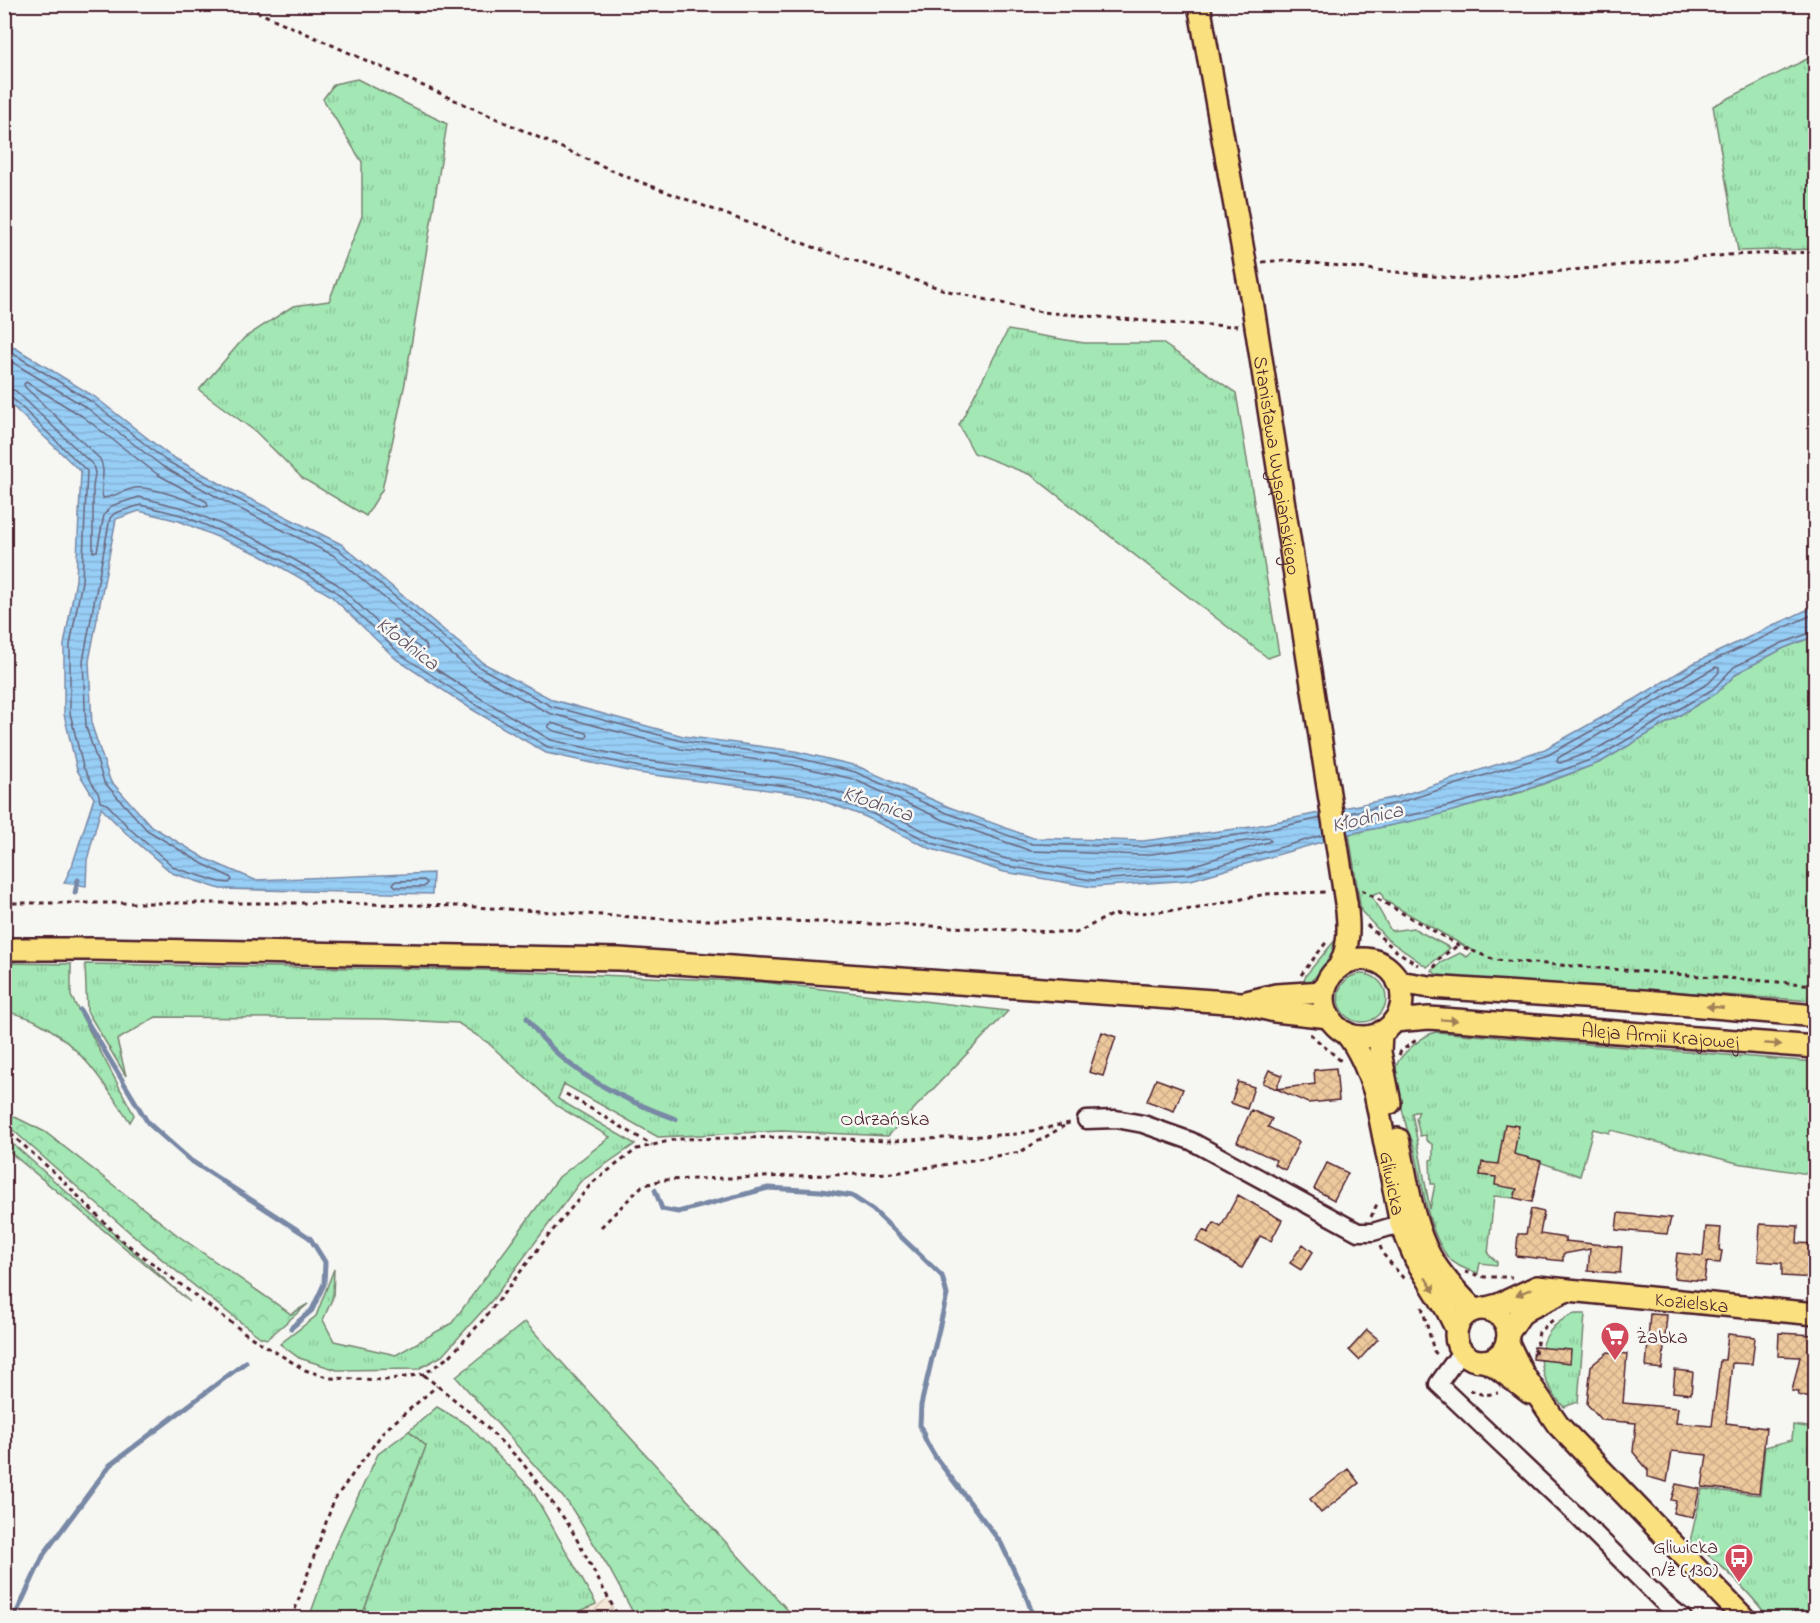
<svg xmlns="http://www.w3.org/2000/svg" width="1820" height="1623" viewBox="0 0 1820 1623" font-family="'Indie Flower',sans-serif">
	<defs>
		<pattern id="industrial-furrows" width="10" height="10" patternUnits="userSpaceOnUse" patternTransform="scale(1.5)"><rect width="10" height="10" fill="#f4e8d9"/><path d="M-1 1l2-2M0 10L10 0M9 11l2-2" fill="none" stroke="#d3c7ba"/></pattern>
		<pattern id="grass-tufts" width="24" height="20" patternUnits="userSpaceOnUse" patternTransform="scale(1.5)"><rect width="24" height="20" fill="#a2e7b4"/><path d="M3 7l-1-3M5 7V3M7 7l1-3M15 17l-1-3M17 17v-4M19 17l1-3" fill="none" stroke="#8dc69b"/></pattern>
		<pattern id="forest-crowns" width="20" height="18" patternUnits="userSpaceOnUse" patternTransform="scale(1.5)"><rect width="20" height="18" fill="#a2e7b4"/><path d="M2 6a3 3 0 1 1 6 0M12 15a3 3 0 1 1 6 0" fill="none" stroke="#8dc69b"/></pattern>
		<pattern id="water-rules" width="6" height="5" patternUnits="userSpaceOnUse" patternTransform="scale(1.5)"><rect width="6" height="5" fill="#97cef6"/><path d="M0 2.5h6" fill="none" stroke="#84b0d3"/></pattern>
		<pattern id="building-cross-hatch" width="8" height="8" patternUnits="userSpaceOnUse" patternTransform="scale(1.5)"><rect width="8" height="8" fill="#eec99e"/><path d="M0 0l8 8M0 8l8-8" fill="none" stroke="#ceac88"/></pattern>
	</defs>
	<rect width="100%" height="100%" fill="#f6f6f2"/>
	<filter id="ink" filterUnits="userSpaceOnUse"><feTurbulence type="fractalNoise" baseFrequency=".0167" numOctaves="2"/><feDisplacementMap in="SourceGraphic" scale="12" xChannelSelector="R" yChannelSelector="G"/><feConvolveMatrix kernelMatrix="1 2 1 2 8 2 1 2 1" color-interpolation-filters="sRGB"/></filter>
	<g filter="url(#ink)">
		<!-- industrial -->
		<path fill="url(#industrial-furrows)" d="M609,1598L618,1618H565Z"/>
		<!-- grass -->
		<path fill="url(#grass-tufts)" stroke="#768370" stroke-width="1.5" fill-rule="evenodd" d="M1815,55V249L1738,251L1713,106Z
			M357,79L447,124L405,383L382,490L366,516L302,478L256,432L199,390L244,338L293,306L329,301L362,216V162L323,99L334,84Z
			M1008,330L1084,343H1162L1236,393L1279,654L1268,658L1031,475L974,453L959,425Z
			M1815,636V1001L1439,976L1432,971L1440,963L1460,953L1467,957L1473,951L1384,900L1381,892L1371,895L1391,931L1413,928L1450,948L1427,967L1387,939L1361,911L1349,834L1425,818L1522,792L1601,762L1717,693L1737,673L1784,648Z
			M1337,938L1339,947C1330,959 1319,977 1305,985L1303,984L1306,975Z
			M5,963L71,964V996L134,1115L130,1122C104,1083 79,1043 36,1021C26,1016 15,1014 5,1011Z
			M85,964L483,970L763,982L1008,1011L888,1136L782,1131L658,1137L564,1084L558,1099L635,1144L580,1182L493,1299L442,1356L418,1369L337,1370L299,1358L280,1344L316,1316L334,1269L333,1297L323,1320L334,1341L396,1355L452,1323L559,1177L610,1137L557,1106L487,1042L458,1023L384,1019L156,1017L117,1040L126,1076L87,1011Z
			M1338 998a24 24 0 1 1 48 0a24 24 0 1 1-48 0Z
			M1436,1032L1815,1062V1175L1737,1163L1611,1130L1609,1133L1593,1129L1580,1176L1525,1157L1514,1198L1494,1196L1488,1254L1497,1262V1265L1480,1263L1478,1273C1466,1270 1455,1266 1447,1256C1425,1225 1423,1182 1414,1147C1412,1139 1408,1133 1406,1125C1403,1114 1395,1077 1396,1068C1397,1056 1425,1034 1436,1032ZM1419,1111L1416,1118L1420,1136L1426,1135V1140L1433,1145V1159L1430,1160L1431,1184H1435L1430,1209L1412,1113Z
			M4,1136L190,1302L5,1148Z
			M1574,1314H1585L1578,1402L1564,1407C1535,1377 1529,1332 1574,1314Z
			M437,1407L468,1425L531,1489L596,1604L565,1618H361L426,1446L409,1431Z
			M1793,1425L1815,1428V1618H1769C1746,1589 1721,1562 1690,1542L1702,1489L1760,1495L1765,1447L1792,1440Z"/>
		<!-- forest -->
		<path fill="url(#forest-crowns)" stroke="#768370" stroke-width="1.5" d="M5,1112L45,1132L180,1237L291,1314L308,1304L267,1339L260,1337C171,1270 88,1197 5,1123Z
			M525,1322L795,1618H636L610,1570L569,1504L456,1377Z
			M409,1431L426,1446L361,1618H309L335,1545L378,1454Z"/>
		<!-- water -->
		<path fill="url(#water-rules)" stroke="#7888a5" stroke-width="1.5" d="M4,341L95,397L169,455L230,489L341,544L483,663L553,700L683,736L795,751L857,766L949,807L1033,838L1143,841L1251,827L1397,797L1545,749L1637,698L1694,663L1815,606V636L1784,648L1737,673L1717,693L1601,762L1526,790L1431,817L1349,834L1191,880L1092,887L1004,872L929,848L866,817L807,795L638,773L546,753L473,710L396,659L330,595L258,554L179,521L139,511L116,519L89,661L92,726L110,780L151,826L206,859L255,880L433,873L432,894L220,889L172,873L126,833L101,808L87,860L86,886L64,883L72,866L94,798L77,770L64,714V645L76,580L81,472L5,399Z"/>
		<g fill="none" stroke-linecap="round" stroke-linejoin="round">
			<!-- shore -->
			<path stroke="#69657c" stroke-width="1.5" d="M4,348L92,402L165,460L227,494L338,549L479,667L551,706L682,741L794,757L855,772L947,813L1032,844L1143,847L1252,833L1321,818
				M4,357L87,408L162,466L224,501L333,555L474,673L549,713L681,749L793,765L853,779L944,820L1031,851L1144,855L1268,838L1271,841L1188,867L1093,873L1007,859L934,836L872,805L811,782L641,760L551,740L480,698L404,648L337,584L263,542L183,508L139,497L111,506L104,515L97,551L93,552V487L95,473L93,465L16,391L4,387
				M26,382L82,416L157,474L207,502L208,506L205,507C190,501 151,486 135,488C124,490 114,497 103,498C99,485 107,473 100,459L25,387L24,384Z
				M4,395L11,397L87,471L82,581L70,645V713L83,767L99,795L100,802L107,804L130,829L175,868L220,882L229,883L232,880L230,877L203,864L147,830L104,782L86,727L83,661L110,518L115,513L141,505L181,515L260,548L334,590L400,654L476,705L548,747L640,767L808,789L869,812L932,843L1006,866L1092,880L1189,874L1323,835
				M393,620H397L426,645L427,649L423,650L410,641L393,624Z
				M1716,667L1719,668V672L1709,683L1697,690L1595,750L1560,763L1557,762L1558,758Z
				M551,723L587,733L588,736L585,738L554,731L548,727Z
				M1344,814L1398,803L1548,755L1640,704L1697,668L1816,613
				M1347,829L1430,811L1520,786L1598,757L1713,689L1734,667L1782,643L1816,631
				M424,880L427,883L424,887H396L393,884L396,881Z"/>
			<!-- stream -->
			<path stroke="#7888a5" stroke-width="5" d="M75,893L78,880
				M80,1010L148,1123L190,1160L310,1238L325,1262L324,1284L312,1310L291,1328
				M527,1018C532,1025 538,1034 544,1040C578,1078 628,1102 676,1119
				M655,1190L662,1209L678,1212L768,1188L821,1191L852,1196L873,1210L942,1276L947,1295L921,1405L920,1425L926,1441L936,1458L1001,1543L1026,1596L1034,1618
				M14,1618L44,1554L110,1465L246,1362"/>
		</g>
		<!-- building -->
		<path fill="url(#building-cross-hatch)" stroke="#4a1f2b" stroke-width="1.5" d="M1102,1032L1116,1037L1103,1076L1089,1072Z
			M1336,1068L1339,1100L1308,1103L1263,1083L1269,1070L1282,1075L1276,1089L1315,1084L1314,1070Z
			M1156,1079L1183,1089L1174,1111L1147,1101Z
			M1238,1082L1254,1087L1247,1109L1231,1103Z
			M1251,1110L1272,1119L1268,1127L1299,1142L1285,1170L1274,1164L1276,1160L1237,1142Z
			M1505,1124L1519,1126L1514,1154L1541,1161L1532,1202L1514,1198L1517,1189L1495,1185L1496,1177L1480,1175L1482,1162L1498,1164Z
			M1327,1163L1348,1173L1334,1200L1314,1189Z
			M1238,1195L1282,1220L1271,1241L1260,1236L1242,1268L1196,1241L1203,1230L1208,1233L1214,1223L1221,1227Z
			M1531,1209L1544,1212L1540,1234L1565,1238V1241L1622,1247L1620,1273L1588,1271L1590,1249L1563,1254V1261L1516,1256L1518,1234H1526Z
			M1618,1213L1671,1218L1667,1234L1616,1230Z
			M1760,1224L1798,1226L1797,1243L1815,1244V1278L1782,1276V1263L1758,1261Z
			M1706,1227L1721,1228L1719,1250L1722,1251L1720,1263L1707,1262L1704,1281L1674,1278L1677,1253L1703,1256Z
			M1303,1244L1313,1252L1301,1270L1290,1263Z
			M1650,1314L1667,1315L1662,1369L1646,1367Z
			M1367,1330L1378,1339L1359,1360L1349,1350Z
			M1779,1333L1815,1335V1369L1812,1381L1815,1382V1399L1798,1395L1799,1392L1792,1391L1800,1357L1778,1356Z
			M1728,1334L1755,1337L1752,1364L1732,1363L1726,1423L1766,1428L1759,1493L1702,1487L1707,1455L1672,1451L1667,1482L1648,1477V1470L1633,1452L1636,1423L1601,1420L1587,1404L1591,1366L1608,1352L1627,1354L1623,1403L1678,1408L1676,1423L1712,1426L1720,1360H1725Z
			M1534,1347L1571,1350L1570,1363L1533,1359Z
			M1675,1370L1693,1372L1691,1394L1673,1392Z
			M1348,1469L1359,1483L1321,1513L1310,1499Z
			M1676,1484L1700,1489L1693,1517L1673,1513L1676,1501L1671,1500Z"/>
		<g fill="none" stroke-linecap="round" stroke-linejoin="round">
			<!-- minor casing -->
			<g stroke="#4a1f2b" stroke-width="21">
				<path id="minor" d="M1086,1120L1116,1119L1143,1124L1191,1141L1358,1232H1373L1413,1220
					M1461,1352L1438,1384L1574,1513L1661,1600L1683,1618"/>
			</g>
			<!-- major casing -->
			<g stroke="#4a1f2b" stroke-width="26">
				<g id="major">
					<path id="s1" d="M1199,4L1253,307L1323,755"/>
					<path d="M4,949H92L619,959L1241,1003L1275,1011L1329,1017"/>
					<circle cx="1363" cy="998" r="39"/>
					<path d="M1340,965C1350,945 1349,924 1346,903"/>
					<path d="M1398,982L1430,987L1644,1001L1816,1016"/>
					<path d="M1247,1002L1276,995L1324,992"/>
					<path id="s2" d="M1394,1021L1429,1018L1816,1047"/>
					<path d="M1381,1032L1380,1052L1390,1103"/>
					<path id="s3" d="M1346,1033C1360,1050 1368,1072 1375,1093L1401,1224L1416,1260L1447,1310L1456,1328"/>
					<path d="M1398,1139C1407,1177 1411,1221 1430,1256C1442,1277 1458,1293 1474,1310"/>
					<path id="s4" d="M1483,1309L1498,1305L1537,1287L1816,1314"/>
					<circle cx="1482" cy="1335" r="26"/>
					<path d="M1508,1333L1521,1314L1530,1308L1567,1290"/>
					<path d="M1507,1341L1523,1374L1558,1425L1744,1618"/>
					<path d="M1484,1361L1495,1366L1530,1393"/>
				</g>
			</g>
			<!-- path -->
			<path stroke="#4a1f2b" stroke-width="3" stroke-dasharray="4.5 4.5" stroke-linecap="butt" d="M240,4L627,177L813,247L948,291L1041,312L1180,324L1238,326
				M1262,262L1286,260L1468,280L1728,255L1816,252
				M1362,890L1458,945L1495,960L1816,985
				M4,903H326L459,906L679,920H760L931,926L1076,933L1111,915L1194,909L1266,894L1325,892
				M1367,925L1395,950L1418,965
				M1434,968L1440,958L1457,946
				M1301,975L1328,940
				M1310,1034L1341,1061
				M1399,1055L1401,1051L1419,1038
				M566,1094L652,1145
				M4,1128L58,1176L124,1242L249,1336L305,1370L330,1378L385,1380L424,1374L450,1356L483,1320L549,1235L592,1183L637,1149L677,1139L796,1137L890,1141L1017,1134L1070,1123
				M1371,1217L1377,1204
				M601,1227L642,1186L662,1180L895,1173L1020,1152L1064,1126
				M1380,1246L1383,1254L1404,1279
				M1465,1272L1485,1277H1512
				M1422,1307L1434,1351L1439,1357
				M1535,1354L1539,1332L1555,1318
				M424,1375L477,1418L521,1461L569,1525L619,1618
				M1470,1390L1484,1395L1498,1393
				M292,1618L334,1500L384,1431L437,1386"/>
			<!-- minor -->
			<use href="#minor" stroke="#f6f6f2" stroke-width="16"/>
			<!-- major -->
			<use href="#major" stroke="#fbe080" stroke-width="21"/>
			<!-- major-bridge casing -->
			<g stroke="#4a1f2b" stroke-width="26" stroke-linecap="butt">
				<path id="major-bridge" d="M1323,755L1346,903"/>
			</g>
			<!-- major-bridge -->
			<use href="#major-bridge" stroke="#fbe080" stroke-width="21"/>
		</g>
		<!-- one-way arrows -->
		<defs><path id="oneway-solid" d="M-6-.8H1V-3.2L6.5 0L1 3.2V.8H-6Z" transform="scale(1.5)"/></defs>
		<g fill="#a28056">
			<use href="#oneway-solid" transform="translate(1715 1007) rotate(-175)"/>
			<use href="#oneway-solid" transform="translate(1449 1020) rotate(4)"/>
			<use href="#oneway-solid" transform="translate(1773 1044) rotate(5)"/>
			<use href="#oneway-solid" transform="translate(1430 1285) rotate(58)"/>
			<use href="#oneway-solid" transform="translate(1524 1292) rotate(157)"/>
		</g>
	</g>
	<!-- icons -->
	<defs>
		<g id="supermarket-pin" transform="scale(1.5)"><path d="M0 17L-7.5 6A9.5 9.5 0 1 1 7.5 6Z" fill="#d1495b" stroke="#f6f6f2"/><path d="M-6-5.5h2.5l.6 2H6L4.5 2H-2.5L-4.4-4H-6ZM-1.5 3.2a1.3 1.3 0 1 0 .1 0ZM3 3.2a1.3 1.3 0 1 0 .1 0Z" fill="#fff"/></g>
		<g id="bus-pin" transform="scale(1.5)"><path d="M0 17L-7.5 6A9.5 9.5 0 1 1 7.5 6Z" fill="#d1495b" stroke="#f6f6f2"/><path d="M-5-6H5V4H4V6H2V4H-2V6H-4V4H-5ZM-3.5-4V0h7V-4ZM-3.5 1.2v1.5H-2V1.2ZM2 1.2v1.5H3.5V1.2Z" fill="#fff"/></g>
	</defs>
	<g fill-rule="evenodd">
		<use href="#supermarket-pin" x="1615" y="1336"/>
		<use href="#bus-pin" x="1739" y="1558"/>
	</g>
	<g text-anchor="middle" stroke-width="5" stroke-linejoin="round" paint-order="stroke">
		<!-- street labels -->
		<g font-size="20" fill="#4a1f2b" stroke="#f6f6f2">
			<text dy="7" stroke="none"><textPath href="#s1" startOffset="468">Stanisława Wyspiańskiego</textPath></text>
			<text dy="7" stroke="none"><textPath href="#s2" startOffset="267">Aleja Armii Krajowej</textPath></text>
			<text x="885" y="1125">Odrzańska</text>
			<text dy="7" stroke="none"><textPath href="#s3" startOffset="159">Gliwicka</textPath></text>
			<text dy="7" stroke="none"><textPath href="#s4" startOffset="214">Kozielska</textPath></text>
		</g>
		<!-- poi labels -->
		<g font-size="20" fill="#4a1f2b" stroke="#f6f6f2" text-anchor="start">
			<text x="1636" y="1343">Żabka</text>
			<text x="1718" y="1553" text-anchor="end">Gliwicka<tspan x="1718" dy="23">n/ż (130)</tspan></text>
		</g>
		<!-- water labels -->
		<g font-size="21" font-style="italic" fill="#615468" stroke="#f6f6f2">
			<text transform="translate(408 643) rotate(38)" y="7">Kłodnica</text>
			<text transform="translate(878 803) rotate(19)" y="7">Kłodnica</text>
			<text transform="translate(1367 817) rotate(-13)" y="7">Kłodnica</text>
		</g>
	</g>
	<!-- margin -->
	<rect width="1820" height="1623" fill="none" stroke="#f6f6f2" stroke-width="24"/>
	<rect x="12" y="12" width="1796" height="1599" fill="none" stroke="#4a1f2b" stroke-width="2" filter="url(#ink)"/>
</svg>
